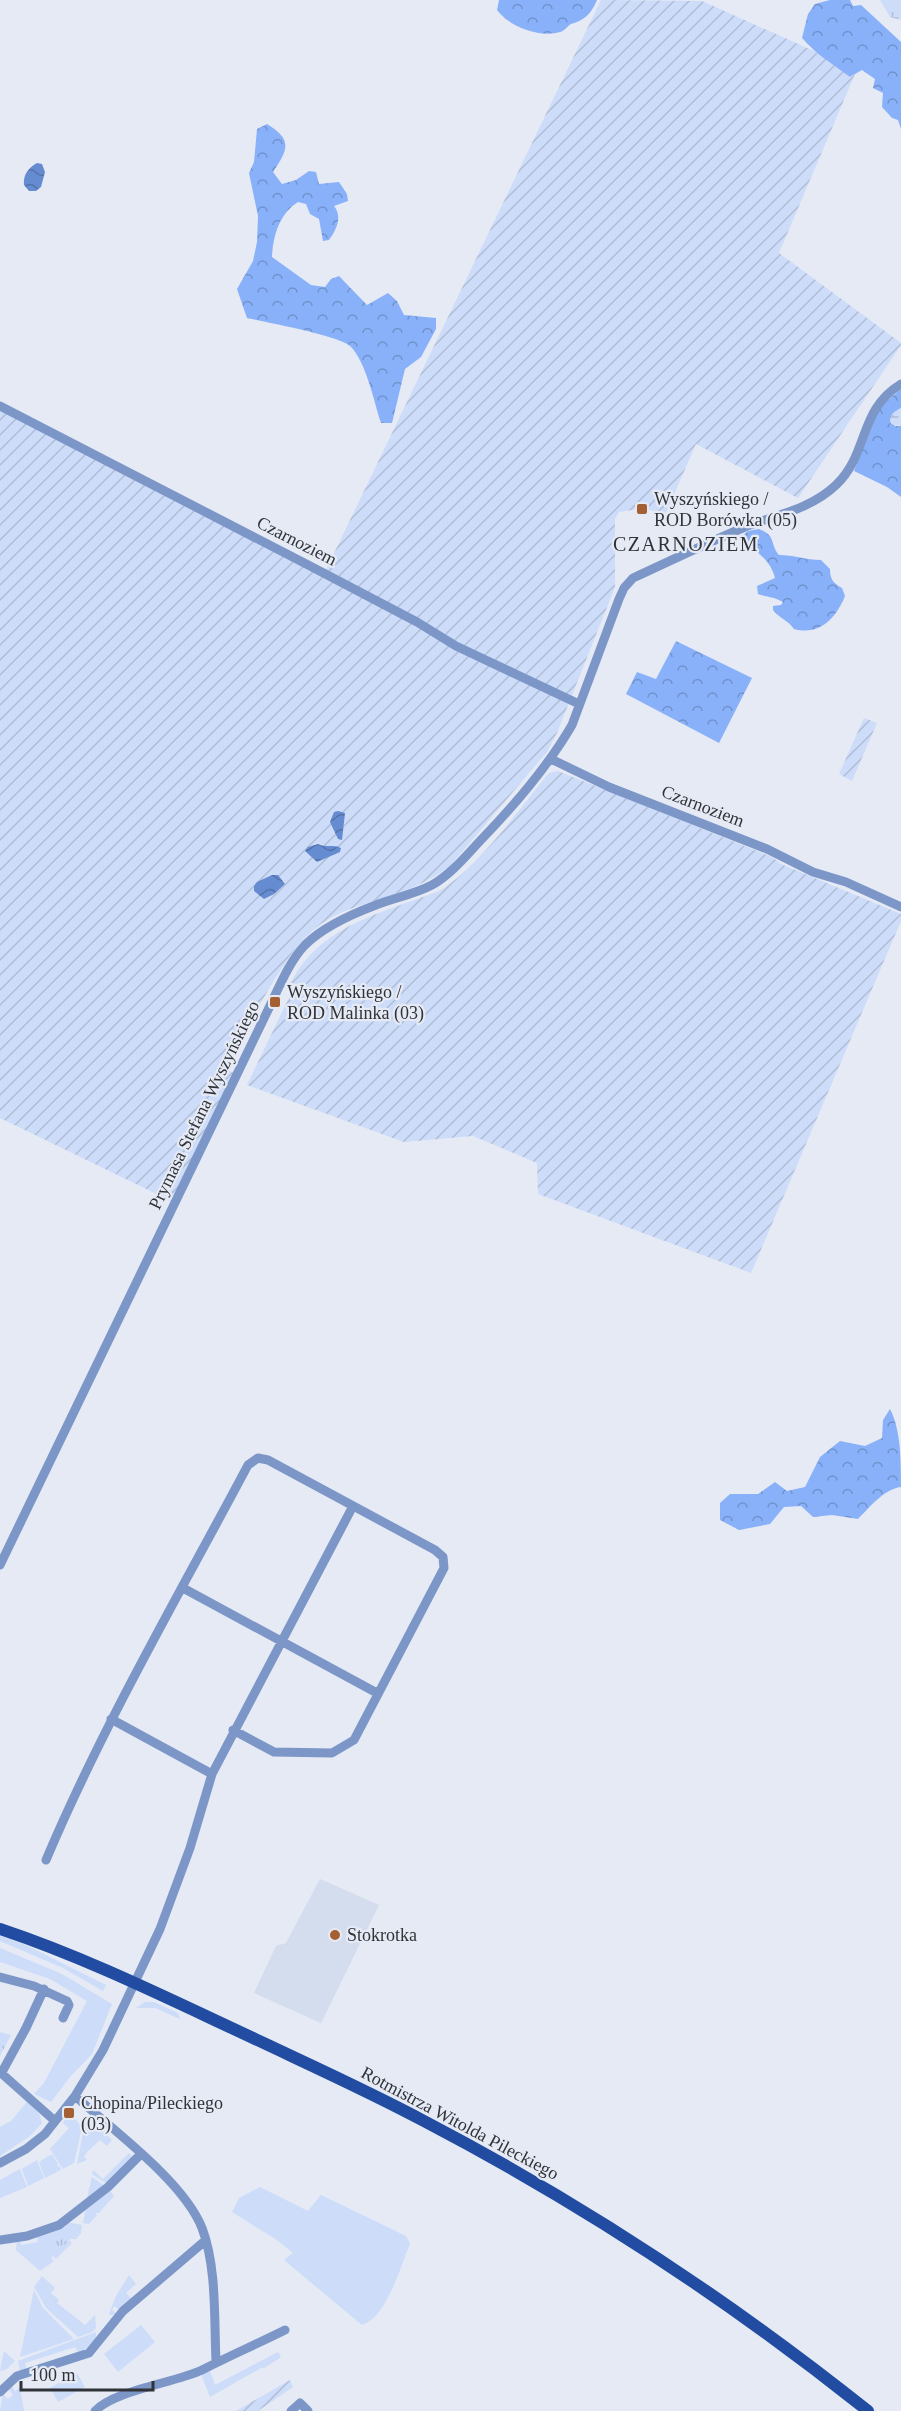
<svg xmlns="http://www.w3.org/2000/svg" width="901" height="2411" viewBox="0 0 901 2411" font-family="'Times New Roman',serif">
	<defs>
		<pattern id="forest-crowns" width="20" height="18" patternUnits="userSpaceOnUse" patternTransform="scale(1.5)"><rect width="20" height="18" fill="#89b1fa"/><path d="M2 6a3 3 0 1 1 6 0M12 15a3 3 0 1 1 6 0" fill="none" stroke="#7091cb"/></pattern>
		<pattern id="wetland-marsh" width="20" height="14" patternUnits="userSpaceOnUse" patternTransform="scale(1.5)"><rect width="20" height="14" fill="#ccdcf9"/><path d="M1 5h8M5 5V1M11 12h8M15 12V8" fill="none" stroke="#b0bdd6"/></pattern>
		<pattern id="park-tufts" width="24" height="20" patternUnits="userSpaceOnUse" patternTransform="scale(1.5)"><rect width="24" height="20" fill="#ccdcf9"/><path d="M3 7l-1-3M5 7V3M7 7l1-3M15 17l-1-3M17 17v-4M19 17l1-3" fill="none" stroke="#b0bdd6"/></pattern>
		<pattern id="garden-furrows" width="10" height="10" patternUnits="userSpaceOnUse" patternTransform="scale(1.5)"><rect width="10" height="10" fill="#ccdcf9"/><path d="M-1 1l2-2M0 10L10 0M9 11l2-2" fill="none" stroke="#b0bdd6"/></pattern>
		<pattern id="water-waves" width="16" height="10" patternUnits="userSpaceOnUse" patternTransform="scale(1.5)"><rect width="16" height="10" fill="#658bd1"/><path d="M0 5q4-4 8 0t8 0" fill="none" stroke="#5472aa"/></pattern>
	</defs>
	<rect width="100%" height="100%" fill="#e5eaf5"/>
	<!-- built -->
	<path fill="#d3dded" d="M320,1879L379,1905L321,2023L254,1993L276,1946L286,1943Z"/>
	<!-- grass -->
	<path fill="#ccdcf9" d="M0,1936L26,1945L106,1985L103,1991L63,1968L0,1941Z
		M0,1948L62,1974L112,2004L92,2054L70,2077L51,2102L34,2094L44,2083L87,2001L50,1979L0,1962Z
		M145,2002H154L178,2013L180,2019L155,2008H136Z
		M27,2102L39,2113L42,2123L30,2136L0,2156V2127L11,2121Z
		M67,2115L76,2120L82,2127L74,2163L63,2169L50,2149L69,2128L63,2123Z
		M86,2117L112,2140L107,2146L100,2140L87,2152L84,2157L87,2160L77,2164Z
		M129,2153L132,2156L131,2161L106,2183L92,2174L93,2170L103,2179Z
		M52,2154L58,2164L57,2167L60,2166L61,2170L45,2178L39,2162Z
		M37,2160L44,2178L28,2186L22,2169Z
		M20,2169L27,2187L0,2198V2180Z
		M92,2177L106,2187L86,2202Z
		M260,2187L308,2211L321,2195L406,2236L410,2244C400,2267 387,2317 362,2325L284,2260L293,2253L277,2240L232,2212L239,2198Z
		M109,2189L114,2196L99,2213H95L97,2215L89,2224L83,2223L86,2208Z
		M66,2222L82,2225L81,2233L76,2239H70L76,2233L38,2236L43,2246L64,2245L69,2240L72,2243L56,2259L53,2256L51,2258L54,2261L40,2271L16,2250L17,2240H20L21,2245L38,2242L37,2235Z
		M129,2275L136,2284L126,2293L132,2299L120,2310L114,2306L112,2310L117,2314L110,2315L109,2314L116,2296Z
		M42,2276L55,2288L51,2293L59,2300L57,2303L85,2325L95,2315L96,2328L92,2332L78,2337L46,2308L34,2287Z
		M34,2290L43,2308L74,2339L20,2357Z
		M141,2325L155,2342L118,2372L104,2354Z
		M96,2332V2341L89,2348L78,2352L75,2347L25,2363L26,2368L20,2371L18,2361Z
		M4,2351L15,2361L7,2369L0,2371Z
		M278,2352L281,2357L264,2368H261L210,2397L201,2374L210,2371L215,2385Z
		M77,2373L85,2387L58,2402L50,2388Z
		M11,2385L15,2391L20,2387L24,2411H0L3,2394L8,2399L13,2395L8,2388Z"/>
	<!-- forest -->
	<path fill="url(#forest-crowns)" d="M499,0H597C591,14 585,20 571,24C567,26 565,31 560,32C539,38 510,27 497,10Z
		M830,0H850L853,6L861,5L901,42V129L898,120L892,118L882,107L883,93L873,88L875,79L862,70L850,77C836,71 813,50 802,38L808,14L815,4Z
		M267,124C293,140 288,149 273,172L282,184L296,180L309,171L316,172L319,184L339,182L347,194L348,201L334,206C343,217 336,230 329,240L323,241L319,219L310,214L306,204L298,202C280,213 273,235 272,257L311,285L325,287L331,279L339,276L367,305L388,293L397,301L404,315L436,318V329L421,357L405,369L392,423H381C374,402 366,361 350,346C340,336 265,322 247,318L237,289L253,261L257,242L258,216L249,173L254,162L257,129Z
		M901,389V408L892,414L890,421L895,426H901V497L887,487L854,471L874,417L882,405Z
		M759,529C777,536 769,543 779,555C794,555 806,560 821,560L830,569C830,579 833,583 842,588L845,596C836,618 820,636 794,629C788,620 779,618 773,610V606L781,605L783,602C775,597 767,597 758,594L757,586L775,578C770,558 754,550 739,539L748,531Z
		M676,641L752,678L719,743L626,694L637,672L656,679Z
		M890,1409C901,1430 901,1461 901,1487C884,1489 869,1508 858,1519L832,1515L813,1517L801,1506L784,1507L770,1524L739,1530L720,1520V1503L730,1494H758L775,1482L787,1491L805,1487L820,1457L840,1441L865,1446L882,1438L883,1420Z"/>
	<!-- wetland -->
	<path fill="url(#wetland-marsh)" d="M880,0H901V20L890,17Z
		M901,408V426L891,424C888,416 895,411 901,408Z"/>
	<!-- park -->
	<path fill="url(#park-tufts)" d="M0,2032L11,2035L0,2056Z
		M66,2224L76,2233L64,2245L49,2249L41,2244L38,2236Z"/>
	<!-- garden -->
	<path fill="url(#garden-furrows)" d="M601,0L702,1L814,51L850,77L855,74L779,253L901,343V345L798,498L696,444L665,515L645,508L619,512L615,519V587L557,733L547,752L450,866C435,877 420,885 402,892C375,902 345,907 321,924C293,944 278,975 260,1004L257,1003L224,1068L234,1073L171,1201L0,1118V410L323,576Z
		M864,718L877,723L852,781L839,774Z
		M558,771L772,857L781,864L901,914V921L751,1273L538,1194L537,1163L473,1136L404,1142L247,1085L293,989L289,986C319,925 380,914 439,891C479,867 518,810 549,773Z
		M290,2380L293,2387L258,2411H236Z"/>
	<!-- water -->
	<path fill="url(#water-waves)" d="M37,163L42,164L45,172L41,187L36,191H29L24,185C23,175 28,168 37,163Z
		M338,811L345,813L342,840L338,839L330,822L334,812Z
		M318,844C326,848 333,844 341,848L340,852L317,862L305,851L308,847Z
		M272,875H278L285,884L274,894L264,899L254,891V886L257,882Z"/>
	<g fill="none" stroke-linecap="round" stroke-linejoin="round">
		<!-- minor -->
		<path stroke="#7c96c7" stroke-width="9" d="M0,406L314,568L417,622L456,646L579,704
			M551,759L609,787L767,849L813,872L846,882L901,907
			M0,1565L267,1012C278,990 288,963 305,945C324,926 352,914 376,905C394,898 415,894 432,885C450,875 465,857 479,842C514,806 547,768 572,725L619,599L624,588L633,578C670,561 707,543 745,527C776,515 811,509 836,485C869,454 858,410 901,384
			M183,1588L377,1693
			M111,1719L212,1774
			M46,1860C104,1723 179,1595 248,1465L258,1458L268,1460L435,1550L443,1557L444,1568L354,1740L332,1753L274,1752L233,1730
			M0,1977L34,1986L67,2001L69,2005L63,2018
			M0,2072L55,2121
			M2,2072L26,2028L44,1989
			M75,2096C113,2130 184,2182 202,2228C217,2267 214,2320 216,2361
			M0,2163L26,2149L45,2134L75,2096L103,2050L160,1929L190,1848L212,1774L353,1506
			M0,2240L27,2236L59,2225L108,2187L141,2154
			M0,2392L17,2376L89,2353L123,2311L206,2240
			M95,2411C115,2390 174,2383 202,2370C229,2356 257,2344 285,2330
			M291,2411L300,2403L308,2411"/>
		<!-- major -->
		<path stroke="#214ca2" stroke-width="12" d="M0,1929C87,1958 169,1999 253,2038C310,2065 368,2091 424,2121C581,2203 729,2300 868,2411"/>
	</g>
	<!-- markers -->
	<g fill="#a45f32" stroke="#e5eaf5" stroke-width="2">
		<rect x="636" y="503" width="12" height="12" rx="3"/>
		<rect x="269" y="996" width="12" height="12" rx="3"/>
		<circle cx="335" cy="1935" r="6"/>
		<rect x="63" y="2107" width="12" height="12" rx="3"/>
	</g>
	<g text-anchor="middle" stroke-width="4.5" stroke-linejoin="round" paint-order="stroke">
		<!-- poi labels -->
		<g font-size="18" fill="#303337" stroke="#e5eaf5" text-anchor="start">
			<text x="654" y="505">Wyszyńskiego /<tspan x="654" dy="21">ROD Borówka (05)</tspan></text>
			<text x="287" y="998">Wyszyńskiego /<tspan x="287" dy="21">ROD Malinka (03)</tspan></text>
			<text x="347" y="1941">Stokrotka</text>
			<text x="81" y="2109">Chopina/Pileckiego<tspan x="81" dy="21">(03)</tspan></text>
		</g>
		<!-- street labels -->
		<g font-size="18" fill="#303337" stroke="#e5eaf5">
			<text transform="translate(297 541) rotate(27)" y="6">Czarnoziem</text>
			<text transform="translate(703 806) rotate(21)" y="6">Czarnoziem</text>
			<text transform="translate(204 1105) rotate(-64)" y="6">Prymasa Stefana Wyszyńskiego</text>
			<text transform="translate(460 2123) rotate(28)" y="6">Rotmistrza Witolda Pileckiego</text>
		</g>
		<!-- neighbourhood labels -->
		<g font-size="20" letter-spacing="1.5" fill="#303337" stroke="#e5eaf5">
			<text x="686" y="551">CZARNOZIEM</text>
		</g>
	</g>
	<!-- scale -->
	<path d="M21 2381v9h132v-9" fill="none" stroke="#303337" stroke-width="3"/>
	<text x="30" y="2381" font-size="18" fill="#303337" stroke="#e5eaf5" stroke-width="4.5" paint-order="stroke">100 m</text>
</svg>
